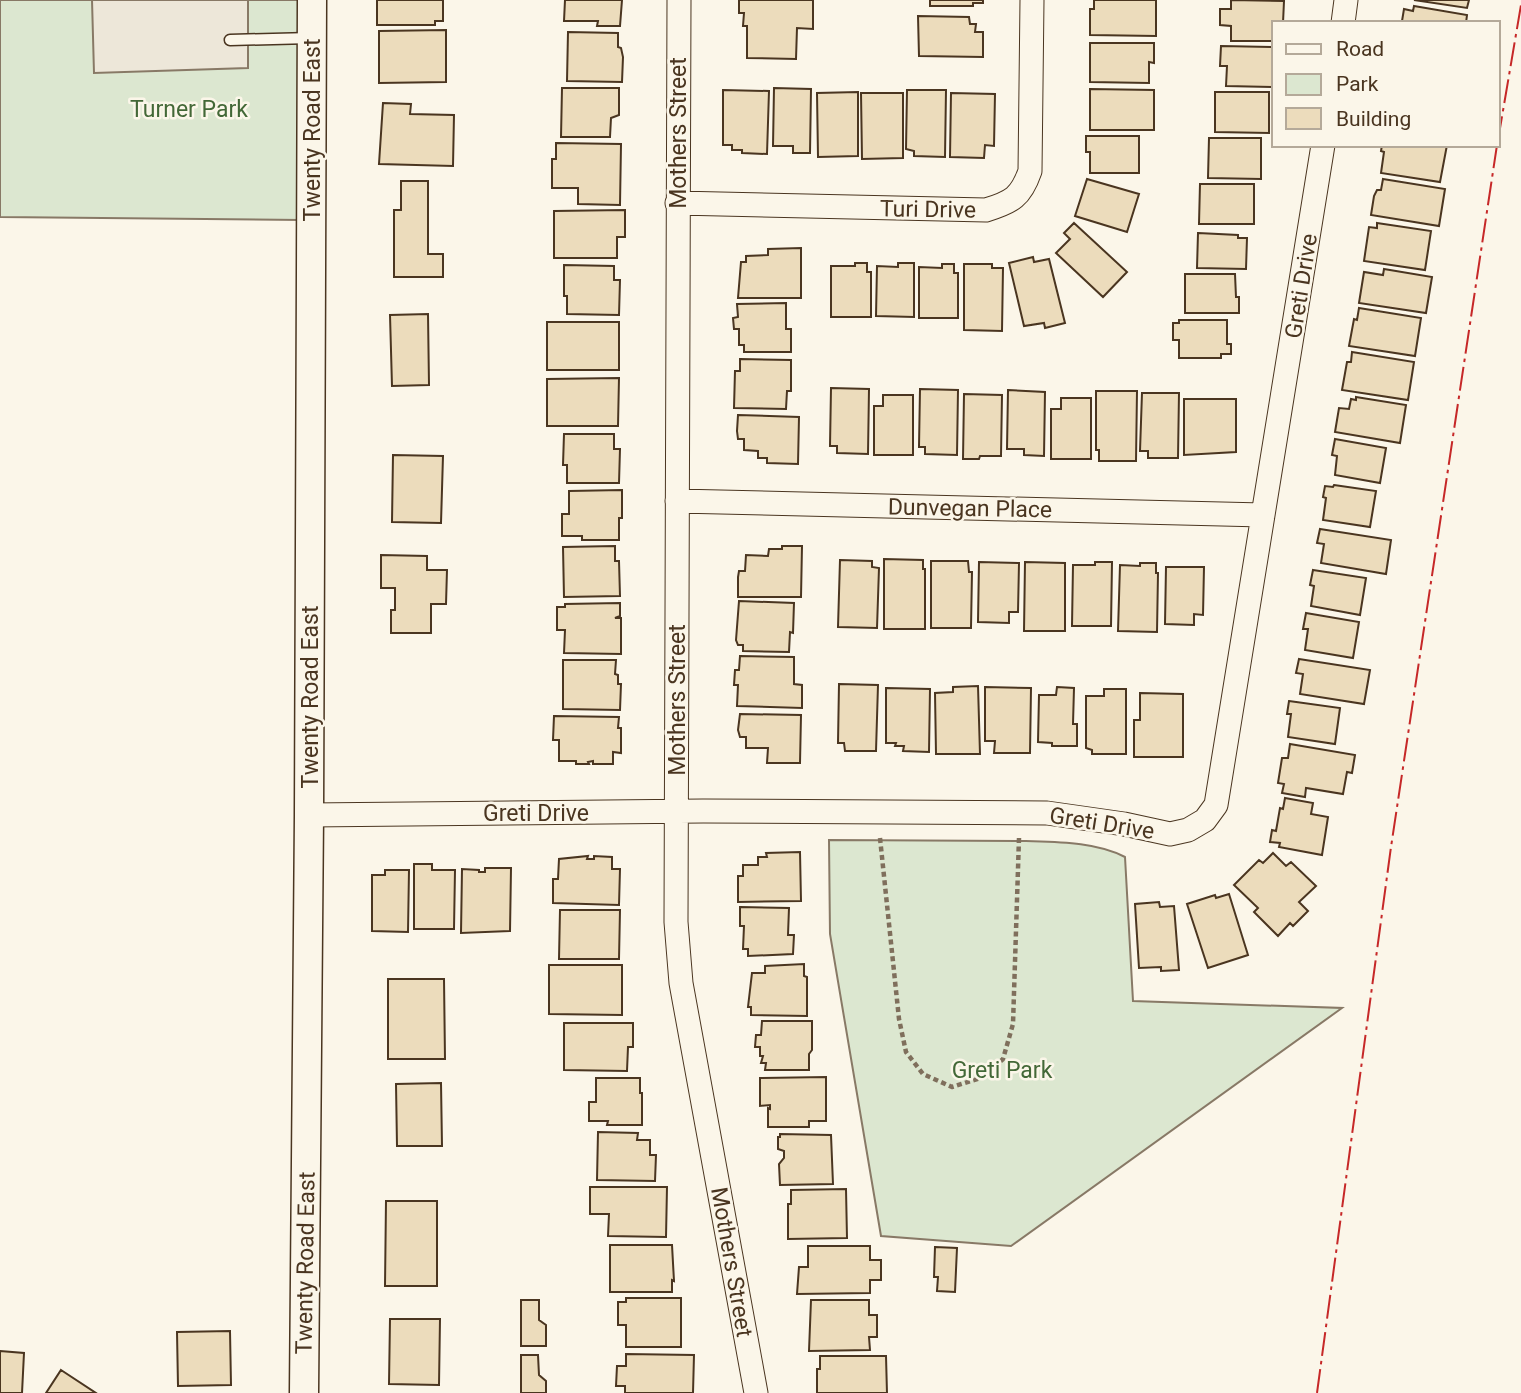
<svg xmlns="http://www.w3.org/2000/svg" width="1521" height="1393" viewBox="0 0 1521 1393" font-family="Roboto,sans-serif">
	<rect width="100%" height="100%" fill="#fbf6e9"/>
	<!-- green -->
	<path fill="#dce7d0" stroke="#887966" stroke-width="2" d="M0,0H299L301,220L0,217Z
		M829,840L1026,841C1058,842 1097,842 1125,857L1133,1001L1342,1008L1011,1246L881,1236L830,934Z"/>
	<!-- parking -->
	<path fill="#ede7d9" stroke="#887966" stroke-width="2" d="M92,0H248V68L94,73Z"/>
	<!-- building -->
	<path fill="#ecdcbc" stroke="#4a3520" stroke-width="2" d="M377,0H443V21H435V25H377Z
		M565,0H622L620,26H597L598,21H564Z
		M739,0H813V29L797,28L796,59L747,58V26H743L744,13H739Z
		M930,0H983V3H973V6H930Z
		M1094,0H1156V36L1090,35V9H1094Z
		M1231,0L1284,1L1283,23H1274V41H1231V26L1220,25V9H1231Z
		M1414,0H1469L1467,8Z
		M1414,6L1467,15L1466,23H1405L1402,21L1404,9L1413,11Z
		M918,16L969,17L970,24H976L975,32H983V57L919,56Z
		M446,30V82L379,83V31Z
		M568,32L618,33V47L621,48L623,57L622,82L567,81Z
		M1090,43H1154V63L1149,62V83L1090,82Z
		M1221,46L1274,47V87L1226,86L1227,66H1220Z
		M562,88H619V115L611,118L610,137H561Z
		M774,88L811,89L810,153H793V146H773Z
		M1090,89L1154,90V130H1090Z
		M723,90L769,91L767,154L742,153V150H732V145H723Z
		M907,90H946L945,157L914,156V151L906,149Z
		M858,92V156L818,157L817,93Z
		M1215,92H1269V133L1215,132Z
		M861,93H903V158L862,159Z
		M951,93L995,94L994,146L985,145L984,158L950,157Z
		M383,103L411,104L410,114L454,115L453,166L379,164Z
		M1086,136H1139V173H1090V152H1086Z
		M1209,138H1261V179L1208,178Z
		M556,143L621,144L620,205L578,204V188H552V159H556Z
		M1382,145H1447L1440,182L1381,173L1384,152L1381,151Z
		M1087,179L1139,194L1127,232L1075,216Z
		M1383,179L1445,189L1439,226L1371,215L1374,196L1377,190H1381Z
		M401,181H428V254H443V277H394V210H401Z
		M1200,184H1254V224H1199Z
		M625,210V237H617V258H554V211Z
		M1074,223L1127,272L1103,297L1056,253L1070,239L1064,233Z
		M1377,223L1431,231L1425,270L1364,261L1369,227L1377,228Z
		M1198,233L1238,235V238H1247L1246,269L1197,268Z
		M801,248V298H738L741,262H746V256L768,255V249Z
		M1033,257L1034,262L1049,259L1065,323L1045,328L1044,323L1024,326L1009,263Z
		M855,263H867V272H871V317H831V266H855Z
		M898,263H914V317L876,316L877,266L898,267Z
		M942,264H954V273H958V318H919V267L942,268Z
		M964,264H992V268H1003L1002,331L964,330Z
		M564,265L614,266V280H620L619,315L567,314V296H564Z
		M1384,269L1432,277L1426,313L1359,303L1364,272L1383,275Z
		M1185,274H1235L1236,297H1239V313H1185Z
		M786,303V329H791V352H744V345H739V329H734L733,318L738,317L737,304Z
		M1359,308L1421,318L1415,356L1349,346L1354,319L1357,320Z
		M428,314L429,385L392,386L390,315Z
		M1179,320H1227V344H1231V354H1221V358H1179V340H1173V323H1179Z
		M547,322H619V370H547Z
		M1352,352L1414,362L1408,400L1342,390L1347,362H1351Z
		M740,359L791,360V391H787L786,409L734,408L735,371H740Z
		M619,378L618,426H547V379Z
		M831,388L869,389L868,454L837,453V446H830Z
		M920,389L958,390L957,455L925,454V447H919Z
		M1008,390L1045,392L1044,456L1024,455V449H1007Z
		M1096,391H1137L1136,461H1099V450H1096Z
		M1142,393H1179L1178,458H1148V451H1140Z
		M964,394L1002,395L1001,456H980L979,459H963Z
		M883,395H913V455H874V406H883Z
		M1356,397L1406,405L1400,443L1335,432L1339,408L1349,409L1351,399L1356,400Z
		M1061,398H1091V459H1051V409H1061Z
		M1184,399H1236V452L1184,455Z
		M738,415L799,417L798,464L767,463V458H758V451L744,450V439H738L737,431Z
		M564,434H614V449H620L619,483H567V465H563Z
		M1335,439L1386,448L1380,483L1335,475L1337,456L1332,455Z
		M393,455L443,456L441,523L392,522Z
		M1334,485L1376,491L1370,527L1323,520L1326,498L1323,497L1325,486L1333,487Z
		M622,490V518H619V540H582V536H562V514H569V491Z
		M1320,529L1391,540L1386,574L1321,563L1324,544L1317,543Z
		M615,546V561H619L620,596L564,597L563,547Z
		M782,546H802L801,597H738V577L739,571H745L746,555L768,556L769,549H782Z
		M381,555L427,556V570H447L446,604H431V633H391V610H395V588H381Z
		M884,559L923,560V569H925V629H884Z
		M840,560L872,561V567L879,568L877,628L838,627Z
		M931,561H968L969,572H972L971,628H931Z
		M979,562L1019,563L1018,612H1009V623L978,622Z
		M1025,562L1065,563V631H1024Z
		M1095,562H1112L1111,626H1072L1073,565H1095Z
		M1140,563H1156V573H1158L1157,632L1118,631L1120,565L1140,566Z
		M1166,567H1204L1203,615L1194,614V625L1165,624Z
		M1313,570L1366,578L1360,615L1311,606L1314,586L1310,585Z
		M739,601L794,603L793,633L790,632L789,652L743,651V645H738L736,640Z
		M620,603V616L615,618H621V654L564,653L565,630H557V607H565V604Z
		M1306,613L1359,622L1353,658L1305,650L1308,629H1303Z
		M740,656L794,657V684L802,685V708L737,706L738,685H734L735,670H739Z
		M1299,659L1370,670L1364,704L1300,694L1303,674L1296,673Z
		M563,660H616L615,674L618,675V684H621L620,710L563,709Z
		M839,684L878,685L876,751H845L844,743H838Z
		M978,686L980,754H936L935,693L953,692V687Z
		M985,687L1031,688L1030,753H994L995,741H985Z
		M1057,687L1074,688L1073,724H1077V746H1052V743L1038,742L1039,695H1056Z
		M886,688L930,689L929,752L903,751L904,746H895L896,743H886Z
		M1104,689H1126V754H1092V750L1086,748V696H1104Z
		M1140,693L1183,694V757H1134V720H1140Z
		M1289,701L1340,708L1335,744L1288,737L1291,714H1287Z
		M740,714L801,715L800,763H767L768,748H746V737H740L738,730Z
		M554,716L619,717L618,728H621V753L613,752V764H593V761L588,762L589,764H576V761H559V740H553Z
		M1290,744L1355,755L1352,773L1347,772L1343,794L1306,788L1305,797L1282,793L1284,784L1278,783L1282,758H1288Z
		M1285,798L1313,803L1311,814L1328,817L1322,855L1279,847L1280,843L1270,842L1272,830L1276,831L1280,808L1283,809Z
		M800,852L801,901L738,902V876H743V865H758V857H767L766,853Z
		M1273,853L1286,866L1291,862L1316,886L1299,902L1308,911L1293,926L1290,923L1278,936L1254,912L1258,908L1234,885L1259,860L1263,863Z
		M588,856L587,859H594V856L612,857V869H620L619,905L553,903V879H558L559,859Z
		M414,864H432V870H455L454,929H414Z
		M485,868H511L510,931L461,933L462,869L479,870V872H485Z
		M385,870H409L408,932L372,931V875H385Z
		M1229,894L1248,955L1208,968L1187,904L1215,895L1216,898Z
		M1159,902L1160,907L1174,906L1179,970L1161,971V967L1139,968L1135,904Z
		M740,907L789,908L788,935H794L793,954L748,956V949H743L744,926H740Z
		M560,910H620L619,959H559Z
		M804,964V976L807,977V1016L751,1015V1007H748L752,973H765V966Z
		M549,965H622V1015L549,1014Z
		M388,979H444L445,1059H388Z
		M762,1021H812V1050L809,1054V1070H765L766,1063H761L763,1056H760V1047H755L756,1035H761Z
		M564,1023H633V1047H628L627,1071L564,1070Z
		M826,1077V1121H809V1127H768V1108L770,1109V1105L760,1106V1078Z
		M596,1078H640V1093H642V1125H607L608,1121H589V1102H596Z
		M441,1083L442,1146H397L396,1084Z
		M598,1132L638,1133L637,1140H650V1155H656L655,1181L597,1180Z
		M780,1134L831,1135L833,1184L780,1185L779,1164L784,1158V1151L778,1149V1137H780Z
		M590,1187H667L666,1237L608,1236L609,1214H590Z
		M846,1189L847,1238L788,1239V1204H791V1190Z
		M386,1201H437V1286H385Z
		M610,1245H672L674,1281L672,1280V1292H610Z
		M808,1246H870V1260H881V1280H870V1293L797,1294L799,1267H808Z
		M935,1247L957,1248L955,1292L937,1291L938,1277H934Z
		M626,1298H681V1347H626V1325H618V1302H626Z
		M521,1300H539V1320L546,1325V1346H521Z
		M811,1300H869V1315H877V1337H869L870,1350L809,1351Z
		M390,1319H440L439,1385L389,1384Z
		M230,1331L231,1385L178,1386L177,1332Z
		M0,1351L24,1353L22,1393H0Z
		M626,1354L694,1355L693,1393H625V1386H616L617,1366H626Z
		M521,1355H538L539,1375L546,1381V1393H521Z
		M820,1356H886L887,1393H817V1369H820Z
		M61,1370L96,1393H46Z"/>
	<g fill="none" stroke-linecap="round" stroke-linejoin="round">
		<!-- service casing -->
		<g stroke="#4a3520" stroke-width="13">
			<path id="service" d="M230,40L311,38"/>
		</g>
		<!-- minor casing -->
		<g stroke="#4a3520" stroke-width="25">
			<path id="minor" d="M679,0L676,922L681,983L756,1393
				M1343,23L1346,0
				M677,203L986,210C1012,202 1021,197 1030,171L1032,0
				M677,501L1263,515
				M309,815L703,811L1047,813L1124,824L1170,834L1188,830L1205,820L1216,805L1323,145"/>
		</g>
		<!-- tertiary casing -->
		<g stroke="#4a3520" stroke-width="31">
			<path id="tertiary" d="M304,1393L309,815L312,0"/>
		</g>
		<!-- path -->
		<path stroke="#7f6f5c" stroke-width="4.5" stroke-dasharray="5 3.5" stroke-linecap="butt" d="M880,838L899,1019L906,1052L923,1074L952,1087L984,1077L1003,1059L1013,1024L1019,838"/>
		<!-- service -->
		<use href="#service" stroke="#fbf6e9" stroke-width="10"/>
		<!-- minor -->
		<use href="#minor" stroke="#fbf6e9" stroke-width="23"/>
		<!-- tertiary -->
		<use href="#tertiary" stroke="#fbf6e9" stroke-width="28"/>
		<!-- power -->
		<path stroke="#c62828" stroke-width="2" stroke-dasharray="24 5 3.5 5" stroke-linecap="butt" d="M1498,140L1521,5
			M1317,1393L1391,847L1497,145"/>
	</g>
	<g text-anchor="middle" stroke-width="5" stroke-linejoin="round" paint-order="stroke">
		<!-- park labels -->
		<g font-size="23" fill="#436837" stroke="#fbf6e9">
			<text x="189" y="117">Turner Park</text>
			<text x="1002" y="1078">Greti Park</text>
		</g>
		<!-- street labels -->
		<g font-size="23" fill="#4a3520" stroke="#fbf6e9">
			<text transform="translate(312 130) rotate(-90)" y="8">Twenty Road East</text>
			<text transform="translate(678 133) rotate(-90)" y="8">Mothers Street</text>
			<text transform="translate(928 209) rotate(1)" y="8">Turi Drive</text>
			<text transform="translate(1301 286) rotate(-81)" y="8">Greti Drive</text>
			<text transform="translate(970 508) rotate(1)" y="8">Dunvegan Place</text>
			<text transform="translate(310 697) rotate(-90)" y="8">Twenty Road East</text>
			<text transform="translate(677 700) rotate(-90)" y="8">Mothers Street</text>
			<text x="536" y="821">Greti Drive</text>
			<text transform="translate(1102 823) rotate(9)" y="8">Greti Drive</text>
			<text transform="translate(732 1262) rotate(80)" y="8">Mothers Street</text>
			<text transform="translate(305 1263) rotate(-89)" y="8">Twenty Road East</text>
		</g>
	</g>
	<!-- legend -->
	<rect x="1272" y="21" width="228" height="126" fill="#fbf6e9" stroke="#b4a999" stroke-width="2"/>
	<rect x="1286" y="44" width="35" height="10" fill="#fbf6e9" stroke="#b4a999" stroke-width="2"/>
	<text x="1336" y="56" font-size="21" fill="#4a3520">Road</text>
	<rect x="1286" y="74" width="35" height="21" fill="#dce7d0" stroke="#b4a999" stroke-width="2"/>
	<text x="1336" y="91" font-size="21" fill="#4a3520">Park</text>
	<rect x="1286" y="108" width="35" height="21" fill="#ecdcbc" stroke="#b4a999" stroke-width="2"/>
	<text x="1336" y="126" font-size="21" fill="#4a3520">Building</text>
</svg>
